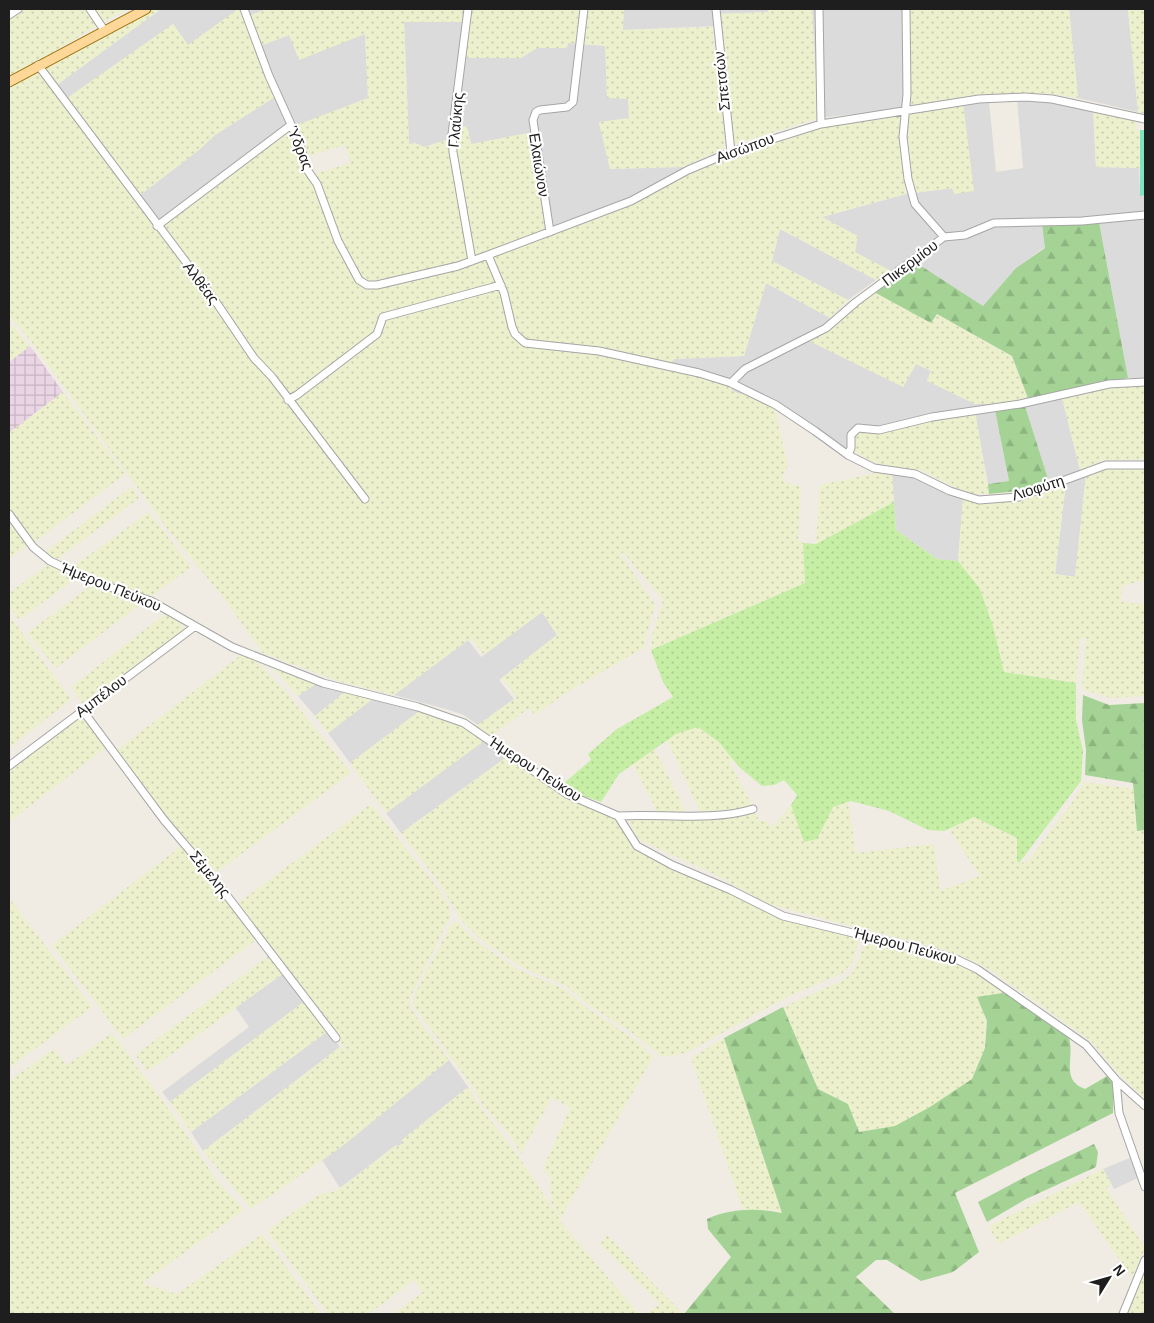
<svg xmlns="http://www.w3.org/2000/svg" width="1154" height="1323" viewBox="0 0 1154 1323" font-family="Helvetica,sans-serif">
	<defs>
		<pattern id="industrial-grid" width="8" height="8" patternUnits="userSpaceOnUse" patternTransform="scale(1.25)"><rect width="8" height="8" fill="#ead5e5"/><path d="M0 4h8M4 0v8" fill="none" stroke="#c8b6c4"/></pattern>
		<pattern id="farmland-dots" width="8" height="8" patternUnits="userSpaceOnUse" patternTransform="scale(1.25)"><rect width="8" height="8" fill="#ecf0cd"/><path d="M2 2h.1M6 6h.1" fill="none" stroke="#cacdb0" stroke-width="1.8" stroke-linecap="round"/></pattern>
		<pattern id="grass-dots" width="8" height="8" patternUnits="userSpaceOnUse" patternTransform="scale(1.25)"><rect width="8" height="8" fill="#c6eea5"/><path d="M2 2h.1M6 6h.1" fill="none" stroke="#aacc8e" stroke-width="1.8" stroke-linecap="round"/></pattern>
		<pattern id="forest-firs" width="22" height="20" patternUnits="userSpaceOnUse" patternTransform="scale(1.25)"><rect width="22" height="20" fill="#a4d395"/><path d="M5 1l3.5 6h-7zM16 11l3.5 6h-7z" fill="#8db580"/></pattern>
	</defs>
	<rect width="100%" height="100%" fill="#f0ece3"/>
	<!-- residential -->
	<path fill="#dcdbdb" d="M161,9H239L188,45L173,24L68,99L57,85Z
		M241,9H267L249,16L260,46L289,35L365,33L368,98L291,128L157,228L135,199L200,149L215,135L275,97Z
		M463,9H477H470L521,58L536,48H567L568,43L606,46L607,98H628L629,119L599,122L610,169L682,167L690,171L549,234L471,144L467,127L454,138L424,147L415,143L409,145L404,22H461Z
		M624,9H768L769,12L719,14L718,26L622,30Z
		M812,9H910L909,108L818,118Z
		M1069,9H1128L1138,112L1078,98Z
		M1017,99L1053,100L1093,109L1096,167L1139,168L1140,195H1145V378H1128L1099,222L1045,247L1016,268L983,306L908,258L891,271L854,252L857,236L822,217L906,194L953,188L963,103L989,101L996,172L1023,168Z
		M780,229L876,280L848,300L772,261Z
		M766,283L836,321L903,387L916,364L931,371L927,380L975,404H994L1009,481L988,484L975,412L860,430L848,457L774,407L671,369L673,359L744,356Z
		M1062,398L1080,470L1049,482L1025,406Z
		M892,473L915,476L963,499L958,561L937,559L896,530Z
		M1086,475L1075,577L1055,574L1066,483Z
		M542,612L557,635L499,680L514,699L478,725L464,715L446,709L394,695L468,640L481,657Z
		M317,683L346,691L315,716L298,696Z
		M374,698L421,710L350,763L328,733Z
		M486,739L508,756L401,833L386,813Z
		M284,973L305,1001L170,1102L162,1092L249,1027L235,1007Z
		M328,1031L340,1047L203,1151L191,1132Z
		M449,1060L468,1087L402,1140L404,1142L398,1147L396,1145L340,1188L322,1160Z
		M1132,1157L1140,1177L1114,1189L1103,1169Z"/>
	<!-- industrial -->
	<path fill="url(#industrial-grid)" d="M30,346L63,392L9,433V362Z"/>
	<!-- farmland -->
	<path fill="url(#farmland-dots)" d="M13,9H126L9,78V12Z
		M148,9H161L58,84L67,98L173,24L188,45L238,9H241L275,97L215,135L200,149L135,199L157,228L291,128L309,176L351,163L345,145L308,156L294,126L368,98L365,34L299,60L289,35L260,46L249,16L267,9H463L462,22H404L409,144L415,143L424,147L453,138L454,129L467,126L471,144L528,133L550,234L736,152L823,125L899,114L906,194L822,217L858,236L855,252L891,271L876,280L780,229L772,261L848,300L830,318L766,283L744,356L674,359L671,369L728,384L733,391L740,394L746,392L774,407L788,466L783,474V482L801,486L798,540L803,543L805,583L651,650L652,636L663,600L623,552L621,555L655,605L643,648L566,693L535,715L529,708L386,813L350,763L421,710L472,729L517,697L502,678L557,635L542,612L484,655L471,638L394,695L337,681L263,653L223,597L171,534L33,344L9,315V84Z
		M470,9H581L577,44L568,43L567,48H537L521,58H464Z
		M587,9H624L623,30L712,27L725,137L723,149L682,167L610,169L599,122L629,118L628,99L607,98L605,46L582,44Z
		M768,9H812L818,118L737,144L733,142L718,14L768,12Z
		M910,9H1069L1078,98L1042,93L990,95L955,98L909,108Z
		M1128,9H1145V114L1138,112Z
		M963,103L974,191L954,194L952,188L912,193L905,136L906,113Z
		M1093,109L1136,120V130H1140L1141,168L1096,167Z
		M874,292L931,322L936,314L1012,356L1028,398L994,404H975L927,381L931,371L916,364L903,387L807,340Z
		M9,322L30,346L9,362Z
		M1145,384V459L1103,460L1080,470L1062,398L1112,386Z
		M63,392L125,474L33,543L9,509V433Z
		M975,412L989,494L966,493L921,470L888,466L871,461L853,451L854,432Z
		M1145,466V580L1122,586L1121,602L1145,604V696L1110,698L1082,689L1086,638H1080L1076,683L1004,672L993,626L980,589L958,561L963,499L977,502L1021,499L1066,483L1055,574L1075,577L1086,475L1105,467Z
		M876,471L892,473L894,502L816,544L820,485L872,474Z
		M131,487L139,498L55,561L44,553Z
		M149,512L191,567L150,597L71,568Z
		M13,522L29,544L9,559V526Z
		M50,563L79,576L19,620L9,607V593Z
		M93,584L131,597L141,604L56,668L27,633Z
		M166,613L182,625L183,630L179,634L85,705L83,704L71,687Z
		M9,615L71,699L9,748Z
		M241,655L255,660L285,691L351,773L217,872L168,820L117,750Z
		M268,663L317,683L298,696Z
		M346,691L374,698L328,733L315,716Z
		M83,712L108,746L9,822V768Z
		M698,727L720,742L734,760L730,762L760,822L765,820L773,827L791,805L804,842L833,807L848,802L856,853L934,844L940,891L980,876L949,829L974,816L1017,838V861L1020,863L1027,862L1074,800L1084,782L1133,789L1137,831L1145,830V1099L1117,1072L1091,1041L992,971L967,958L944,950L768,904L714,874L642,841L636,836L629,820L660,817L633,764L655,749L688,817H703L667,740L676,734Z
		M508,756L538,777L614,817L635,849L641,853L702,879L773,915L860,937L852,963L843,973L783,999L688,1052L672,1056H661L631,1032L591,1007L566,986L521,967L479,938L461,920L440,884L401,833Z
		M371,804L440,891L449,906L450,917L409,1000L411,1009L449,1060L340,1148L251,1209L203,1151L340,1047L347,1051L237,904Z
		M184,844L257,939L123,1039L52,945Z
		M9,898L92,1007L9,1068Z
		M456,921L476,941L519,970L564,989L587,1008L634,1039L653,1057L560,1219L551,1202L550,1177L543,1168L570,1108L552,1097L521,1154L509,1134L484,1107L472,1086L413,1005L415,993L451,925Z
		M867,938L955,961L1009,992L977,997L987,1021L985,1047L972,1079L930,1107L895,1126L858,1132L848,1104L818,1089L783,1007L843,980L853,972Z
		M270,955L284,973L148,1071L135,1055Z
		M305,1001L328,1031L191,1132L170,1102Z
		M112,1033L176,1119L215,1178L244,1210L142,1283L177,1294L262,1234L321,1314H9V1081L54,1049L67,1065Z
		M724,1038L783,1213L772,1210H743L691,1058Z
		M468,1087L483,1111L515,1151L564,1226L639,1314H394L423,1292L414,1280L369,1314H328L269,1233L270,1228L320,1194L335,1191L353,1179L396,1145L398,1147L403,1142L402,1140Z
		M1103,1169L1112,1185L1106,1188L1145,1248L1132,1277L1079,1202L998,1244L989,1226Z
		M607,1235L646,1276L683,1314H645L660,1304L600,1244Z
		M1145,1263V1314H1125L1129,1309L1139,1274Z"/>
	<!-- grass -->
	<path fill="url(#grass-dots)" d="M894,502L896,530L937,559L958,561L980,589L993,626L1004,672L1076,683V720L1083,751L1081,781L1019,863L1017,861V838L974,817L944,831L928,830L889,811L851,801L833,807L817,839L804,842L791,805L797,795L784,780L774,785L762,786L739,767L719,742L698,727L676,734L619,774L601,802L578,794L563,784L591,760L588,754L617,729L673,697L663,682L651,650L805,583L803,543L816,544Z"/>
	<!-- forest -->
	<path fill="url(#forest-firs)" d="M1099,222L1128,378L1028,398L1012,356L937,314L931,323L874,292L915,262L983,306L1016,268L1045,248L1042,223Z
		M1025,406L1049,482L1029,490L989,494L988,484L1009,481L995,410Z
		M1083,695L1109,705L1145,703V830L1137,831L1133,783L1085,775L1086,750L1082,720Z
		M1009,992C1018,999 1062,1026 1066,1032C1079,1052 1057,1079 1085,1089L1109,1075L1114,1082L1113,1113L955,1193L979,1252L953,1272L921,1281L887,1260H876L856,1277L895,1314H684L731,1257L708,1229L707,1219C730,1208 759,1208 782,1213L724,1038L783,1007L818,1089L848,1104L859,1132L895,1126L930,1107L972,1079L985,1048L987,1021L977,997Z
		M1094,1144L1098,1152L1096,1167L1026,1199L987,1222L978,1202L1027,1176Z"/>
	<!-- pitch -->
	<path fill="#7be6c1" d="M1140,130H1145V195L1140,196Z"/>
	<g fill="none" stroke-linecap="round" stroke-linejoin="round">
		<!-- minor casing -->
		<g stroke="#a5a5a5" stroke-width="9">
			<path id="minor" d="M90,9L104,30
				M244,9L269,76L299,142L308,171L317,184L338,241L359,280L367,285H377L458,266L488,255L631,201L688,170L731,152L821,124L979,99L1025,97L1052,99L1145,119
				M468,9L452,134L453,152L472,261
				M716,9L731,152
				M819,9L821,124
				M906,9L907,94L903,137L908,179L915,204L944,237
				M9,15L18,9
				M38,65L216,302L254,358L272,377L365,499
				M157,226L291,125
				M550,232L533,120L536,112L540,110L567,107L573,102L584,9
				M488,255L504,293L512,327L515,334L525,343L599,351L699,373L731,383L776,405L815,431L848,455L851,448V435L858,428L879,430L932,417L1020,404L1109,384L1145,382
				M731,383L745,369L826,328L856,302L944,237L965,235L994,223L1082,221L1145,215
				M288,400L297,395L377,334L383,317L501,285
				M848,455L874,468L915,474L950,491L979,500L1019,497L1106,465H1145
				M9,514L33,547L50,561L95,582L151,601L232,647L323,683L418,707L464,723L567,794L618,816L637,846L672,865L731,890L783,916L931,952L956,959L977,969L1086,1045L1116,1080L1145,1106
				M83,711L164,820L215,880L336,1038
				M9,766L194,627
				M618,816C662,813 710,822 753,809
				M1116,1080L1119,1113L1145,1187
				M1123,1314L1145,1260"/>
		</g>
		<!-- major casing -->
		<g stroke="#986d00" stroke-width="11">
			<path id="major" d="M9,82L146,9"/>
		</g>
		<!-- minor -->
		<use href="#minor" stroke="#fff" stroke-width="7"/>
		<!-- major -->
		<use href="#major" stroke="#ffd899" stroke-width="9"/>
	</g>
	<g text-anchor="middle" stroke-width="4.5" stroke-linejoin="round" paint-order="stroke">
		<!-- street labels -->
		<g font-size="15" fill="#1e1e1e" stroke="#fff">
			<text transform="translate(722 81) rotate(-96)" y="5">Σπετσών</text>
			<text transform="translate(456 120) rotate(-85)" y="5">Γλαύκης</text>
			<text transform="translate(300 148) rotate(68)" y="5">Ύδρας</text>
			<text transform="translate(745 148) rotate(-20)" y="5">Αισώπου</text>
			<text transform="translate(539 165) rotate(81)" y="5">Ελαιώνον</text>
			<text transform="translate(910 263) rotate(-37)" y="5">Πικερμίου</text>
			<text transform="translate(201 283) rotate(53)" y="5">Αλθέας</text>
			<text transform="translate(1038 488) rotate(-17)" y="5">Λιοφύτη</text>
			<text transform="translate(111 587) rotate(22)" y="5">Ήμερου Πεύκου</text>
			<text transform="translate(101 696) rotate(-37)" y="5">Αμπέλου</text>
			<text transform="translate(535 769) rotate(33)" y="5">Ήμερου Πεύκου</text>
			<text transform="translate(210 874) rotate(51)" y="5">Σέμελης</text>
			<text transform="translate(905 946) rotate(15)" y="5">Ήμερου Πεύκου</text>
		</g>
	</g>
	<!-- border -->
	<rect width="1154" height="1323" fill="none" stroke="#1e1e1e" stroke-width="20"/>
	<!-- north arrow -->
	<g transform="translate(1109 1278) rotate(53)" stroke="#ffffff" stroke-width="4" paint-order="stroke">
	<path d="M0-4L9 19L0 12L-9 19Z" fill="#1e1e1e"/>
	<text y="-8" font-size="14" font-weight="bold" text-anchor="middle" fill="#1e1e1e">N</text>
	</g>
</svg>
